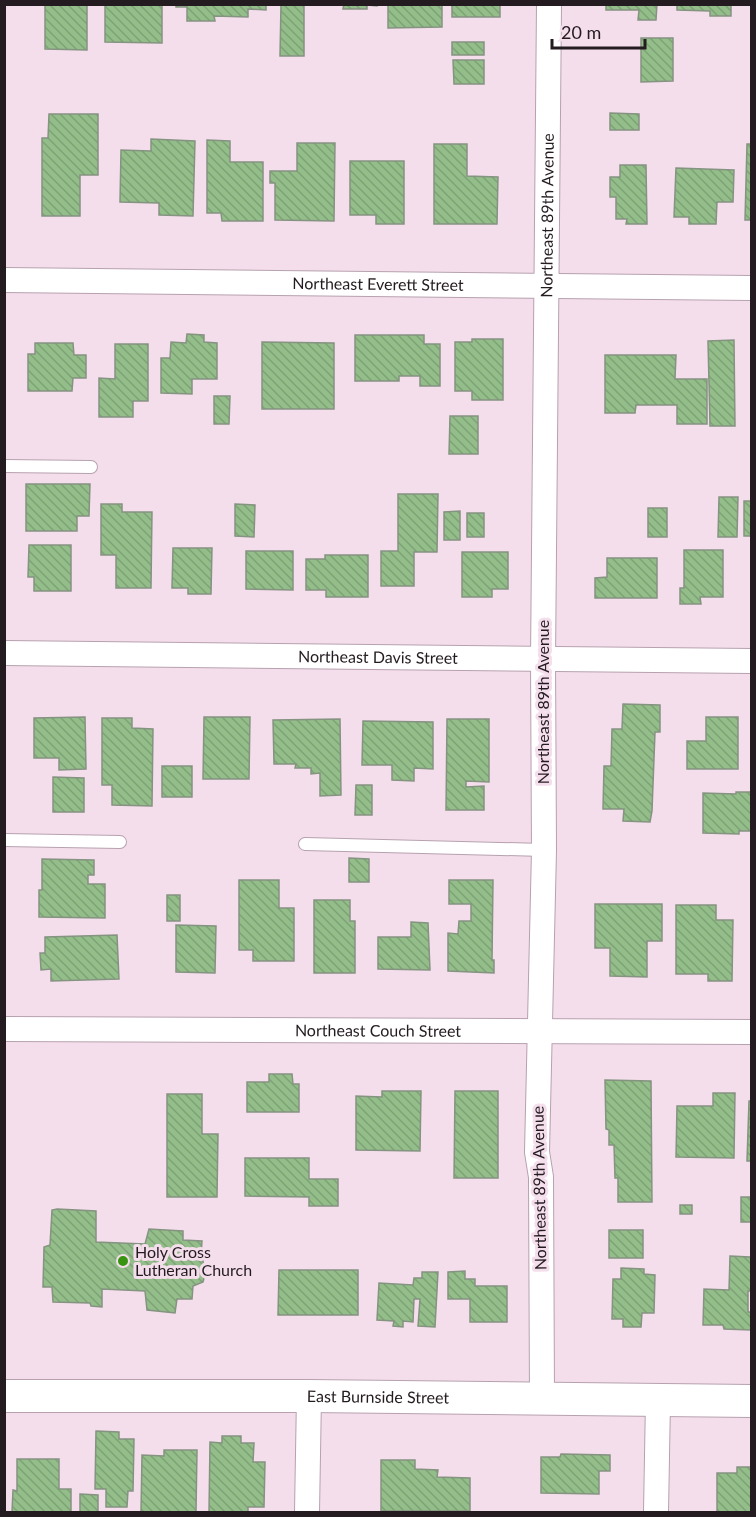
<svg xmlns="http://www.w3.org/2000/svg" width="756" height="1517" viewBox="0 0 756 1517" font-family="Lato,sans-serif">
	<defs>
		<pattern id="building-back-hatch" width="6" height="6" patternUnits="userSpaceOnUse" patternTransform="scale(1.5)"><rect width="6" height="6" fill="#93bd89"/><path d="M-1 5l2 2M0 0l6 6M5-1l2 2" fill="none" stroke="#7ea276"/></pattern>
	</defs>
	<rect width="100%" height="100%" fill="#f5deec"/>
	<!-- building -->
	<path fill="url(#building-back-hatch)" stroke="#859381" stroke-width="1.5" d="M45,4H87V50L45,49Z
		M105,4H162V43L105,42Z
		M176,4H266V10L248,9V17L214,16L215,21H187V7H176Z
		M281,4H304V56H280Z
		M344,4H377V6L367,5V9H343Z
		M388,4H442V27L388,28Z
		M452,4H500V17H452Z
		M606,4H657L656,20H638L639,10H606Z
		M677,4H731V16H710V11L677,10Z
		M641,38H673V81L641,82Z
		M452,42H484V55H452Z
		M453,60H484V84H454Z
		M610,113L639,114V130H610Z
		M49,114H98V175H80V216H42V138H48Z
		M151,139L195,141L193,216L159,215V203L120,202L121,150L151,151Z
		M207,140L230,141V162H263V221H222L221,213H207Z
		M297,143H335L334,221L275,220V183H270V171H297Z
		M434,144H467V176L498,177L497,224H434Z
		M747,144H752V220H745Z
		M350,161H404V224H376V215H350Z
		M620,165H646L647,224H626L627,219H616V197H610V177H620Z
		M676,168L734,170L733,202H717L716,224H689V217H674Z
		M187,334L204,335V342L217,343V379H192V394L161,393V358H170L171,342L186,343Z
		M355,335H424V344H440V386H420V376H399V381H355Z
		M472,339H503V400H472V391H455V342H472Z
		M734,340L735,426H710L708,341Z
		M262,342L334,343V409H262Z
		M35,343H73L74,355H86V378H73L72,391H28V354H35Z
		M115,344H148V401H133V417H99V378L115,379Z
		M605,355H676L675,379H707V424H677V405H636L635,413H605Z
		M214,396H230L229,424H214Z
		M450,416H478V454H449Z
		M26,484H90L89,516H77V531H26Z
		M398,494H438L437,552H414V586H381V551H398Z
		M719,497H738L737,537H718Z
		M744,501H752V536H744Z
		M101,504H122V512H152L151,588H116V555H101Z
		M235,504L255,505L254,537L235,536Z
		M648,508H667V537H648Z
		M460,511V540H444V512Z
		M467,513H484V537H467Z
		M29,545H71V591H34V577H28Z
		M173,548H212L211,594H188V588H172Z
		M684,550H723V597H700L701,604H680V588H684Z
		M246,551H293V590L246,589Z
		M462,552H508V589H492V597H462Z
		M325,555H368V597H326V590H306V559H325Z
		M607,558H657V598H595V578L607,577Z
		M623,704L660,705V732H655L652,811L650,822L623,821L624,809H603L604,766H611L612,729H622Z
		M85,717L86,769L59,770V758H34V718Z
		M204,717H250L249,779H203Z
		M706,717H738V769H687V741H706Z
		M102,718H132V728L153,729L152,806L112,805V785H102Z
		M340,719L341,795L320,796V773L311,774V768H295L296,764H274L273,720Z
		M447,719H489V782L466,781V787L484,786V810H446Z
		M363,721L433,722V769L414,768V781L392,780V765H362Z
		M162,766H192V797H162Z
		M53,777L84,778V812H53Z
		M356,785H372V815H355Z
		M736,792H752V831H739V834L703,833V793L736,794Z
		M349,858L369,859V882H349Z
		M42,859L94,860V875H88V884H105V918L39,917V890H42Z
		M239,880H279V908H294V961H253V950H239Z
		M449,880H493L492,960H494V973L448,971V933L458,934L459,921H471V904H449Z
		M167,895H180V921H167Z
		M314,900H350V921H355V973H314Z
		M595,904H662V941H647V977L610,976V948H595Z
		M676,905H716V920H733L732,981H708V974H676Z
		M411,922L428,923L430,970L378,969V937H411Z
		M176,925L216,926L215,973L176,972Z
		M117,935L119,979L51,981V969L41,970L40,953H45V937Z
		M269,1074H292L293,1084H299V1112H247V1082H269Z
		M605,1080L651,1081L652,1202H618V1178H615L614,1145H609V1130L606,1129Z
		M382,1091H421L420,1151L356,1150V1096L382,1097Z
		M455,1091H498V1178H454Z
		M713,1093H735L734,1158L676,1157L677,1106H713Z
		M167,1094H202V1134H218L217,1197H167Z
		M749,1101H752V1161H747Z
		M245,1158H309V1179H338V1206H309V1197L245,1196Z
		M741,1197H752V1222H741Z
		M680,1205H692V1214H680Z
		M57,1209L96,1211V1242L145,1244L149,1229L183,1231V1240L202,1241L201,1255L206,1271L203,1282L193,1286L192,1299H177L175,1313L147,1310L145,1291L102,1289V1307L91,1306L90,1303L53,1302L52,1287H43L44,1247L50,1245L52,1210Z
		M609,1230H643V1258H609Z
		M730,1256L750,1257L752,1260V1291H748V1312H752L751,1330L724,1329L723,1325H703L704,1289L729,1290Z
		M621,1268L644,1269V1274L655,1275L654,1313H642L641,1327H623V1319H612L613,1279H621Z
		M279,1270H358V1315H278Z
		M465,1271V1279H475V1286H507V1322H470V1299H448V1272Z
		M422,1272H438L435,1327L418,1326L420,1299H414L413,1322L403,1321V1327L393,1326L394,1321L377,1320L379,1283L413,1285L414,1278H422Z
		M96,1431L119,1432V1439H134L133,1491H128L127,1507H106V1489H95Z
		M222,1436H241V1443H254L253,1462H265L264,1507H248V1512H209L210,1442L222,1443Z
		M164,1450H197L196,1512H141L142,1455L164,1456Z
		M561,1454L610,1455V1471H599V1494L541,1493V1457H560Z
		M17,1459H59V1489H71V1512H12L13,1490L17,1491Z
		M381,1460H415V1469L438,1470L437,1477L470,1478V1511H381Z
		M737,1467H752V1512H717V1473H737Z
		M80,1494L98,1495V1512H80Z"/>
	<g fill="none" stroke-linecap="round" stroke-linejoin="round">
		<!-- service casing -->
		<g stroke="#b7a1af" stroke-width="14">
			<path id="service" d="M4,466L91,467
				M4,840L120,842
				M305,844L544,850"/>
		</g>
		<!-- minor casing -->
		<g stroke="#b7a1af" stroke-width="26">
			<g id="minor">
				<path id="s1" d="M4,280L752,288"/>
				<path id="s2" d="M4,653L752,661"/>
				<path id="s3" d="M4,1029L752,1032"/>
				<path id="s4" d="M542,1399L541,1177L537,1152L544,850L543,660L549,4"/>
				<path d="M307,1512L309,1396"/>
				<path d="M656,1512L658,1400"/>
			</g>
		</g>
		<!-- tertiary casing -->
		<g stroke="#b7a1af" stroke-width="34">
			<g id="tertiary">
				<path id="s5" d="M4,1396H309L752,1401"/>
			</g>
		</g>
		<!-- service -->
		<use href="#service" stroke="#fff" stroke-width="12"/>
		<!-- minor -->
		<use href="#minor" stroke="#fff" stroke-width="24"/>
		<!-- tertiary -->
		<use href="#tertiary" stroke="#fff" stroke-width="32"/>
	</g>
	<!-- markers -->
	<circle fill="#369410" stroke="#f5deec" stroke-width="2" cx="123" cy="1261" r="6"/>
	<g text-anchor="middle" stroke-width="6" stroke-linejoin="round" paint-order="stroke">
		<!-- street labels -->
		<g font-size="16" fill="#231b20" stroke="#f5deec">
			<text dy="6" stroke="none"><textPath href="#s4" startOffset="1184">Northeast 89th Avenue</textPath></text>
			<text dy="6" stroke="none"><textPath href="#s1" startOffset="374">Northeast Everett Street</textPath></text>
			<text dy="6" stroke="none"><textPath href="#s2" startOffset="374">Northeast Davis Street</textPath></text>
			<text transform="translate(543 702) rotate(-90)" y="6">Northeast 89th Avenue</text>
			<text dy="6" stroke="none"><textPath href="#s3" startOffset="374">Northeast Couch Street</textPath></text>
			<text transform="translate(539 1188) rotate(-91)" y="6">Northeast 89th Avenue</text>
			<text dy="6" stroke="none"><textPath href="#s5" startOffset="374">East Burnside Street</textPath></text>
		</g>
		<!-- poi labels -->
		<g font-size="16" fill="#231b20" stroke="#f5deec" text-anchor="start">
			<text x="135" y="1258">Holy Cross<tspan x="135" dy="18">Lutheran Church</tspan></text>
		</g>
	</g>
	<!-- border -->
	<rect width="756" height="1517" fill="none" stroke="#231b20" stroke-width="12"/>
	<!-- scale -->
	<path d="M552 39v9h93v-9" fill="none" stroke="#231b20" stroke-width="3"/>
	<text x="561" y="39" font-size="18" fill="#231b20" stroke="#f5deec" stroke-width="4.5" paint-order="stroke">20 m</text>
</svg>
